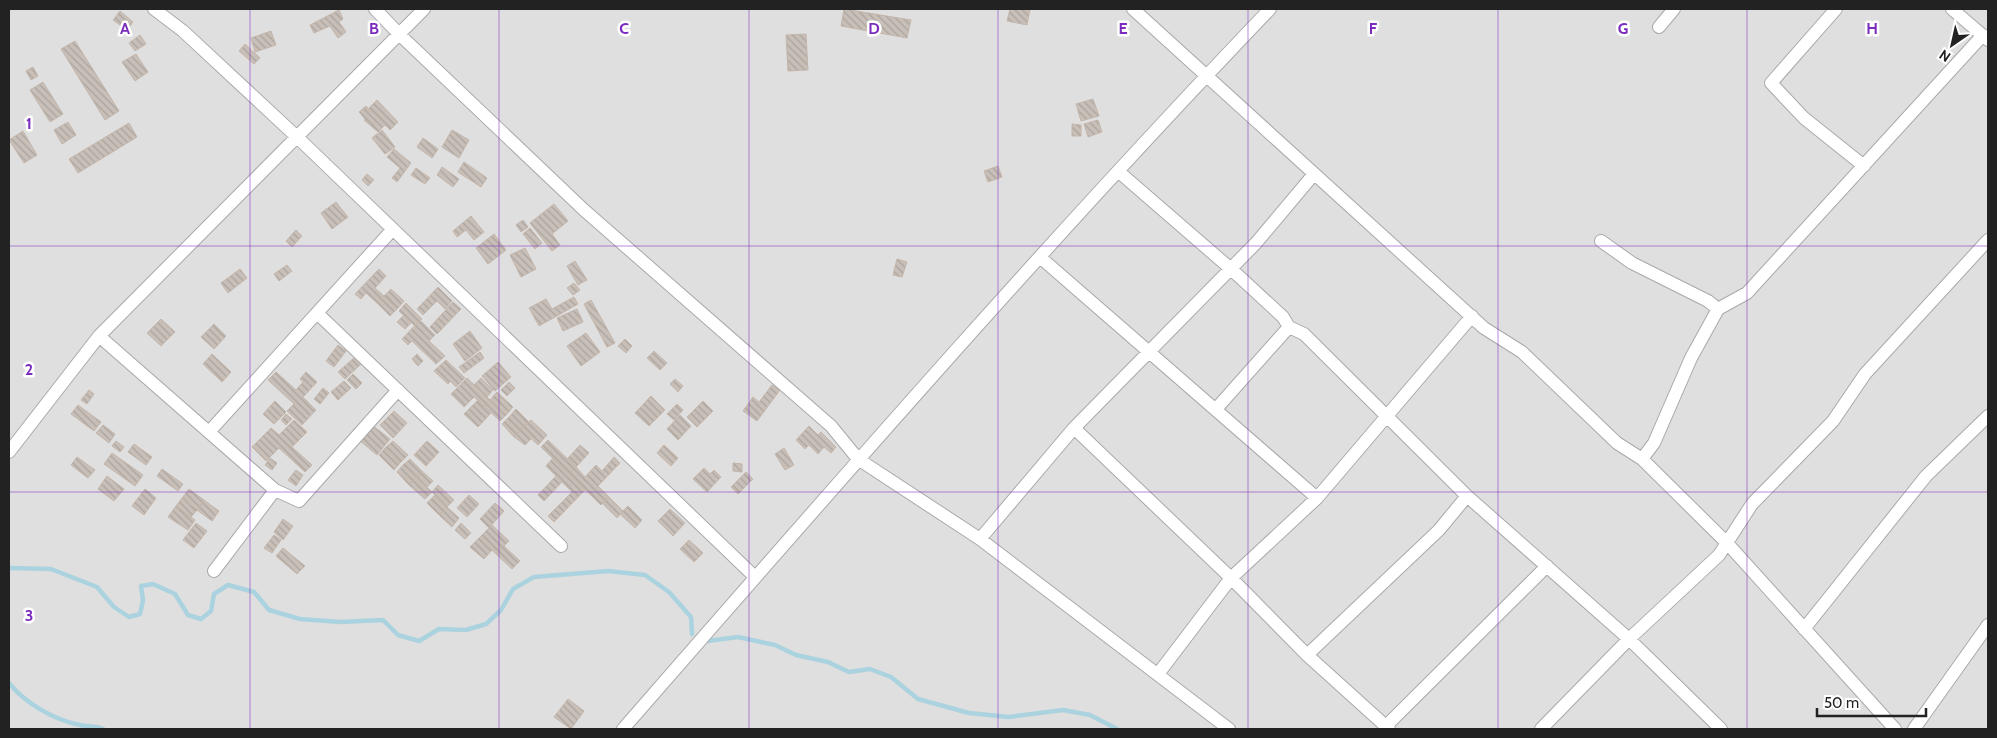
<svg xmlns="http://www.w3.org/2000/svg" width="1997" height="738" viewBox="0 0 1997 738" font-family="Cabin,sans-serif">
	<defs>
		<pattern id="building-back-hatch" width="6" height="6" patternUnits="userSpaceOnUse" patternTransform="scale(1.25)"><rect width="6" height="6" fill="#c7bfb8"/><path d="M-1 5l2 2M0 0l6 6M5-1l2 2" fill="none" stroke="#aba49e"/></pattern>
	</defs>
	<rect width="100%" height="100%" fill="#f2efe9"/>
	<!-- residential -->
	<path fill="#e0dfdf" d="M9,9H1988V729H9Z"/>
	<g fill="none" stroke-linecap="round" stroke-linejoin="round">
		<!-- stream -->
		<path stroke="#aad3df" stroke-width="4.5" d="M9,568L51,569L97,587L114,607L129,617L140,614L143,600L141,586L153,584L175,594L188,615L201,619L211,611L214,594L228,585L254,592L269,610L300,619L340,622L383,620L398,635L419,641L439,629L466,630L486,624L501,610L513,589L534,577L608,571L645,575L669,592L691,617L692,634
			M708,641L738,637L775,645L796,655L828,662L849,672L870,669L891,677L918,699L969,713L1009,717L1063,710L1090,715L1117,729
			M9,683C25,703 54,720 80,725C87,727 96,725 103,729"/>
	</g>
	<!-- building -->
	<path fill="url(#building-back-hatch)" stroke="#c4b6ab" d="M844,9L911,20L907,38L841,26Z
		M1010,9H1030L1027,25L1007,21Z
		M339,10L343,19L339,22L346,32L338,38L330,26L314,33L310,25Z
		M120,11L133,22L127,30L113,20Z
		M271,31L276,45L255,52L251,38Z
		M806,34L808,70L788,71L786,35Z
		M140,35L146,44L135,51L129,43Z
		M75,41L119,111L105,120L61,49Z
		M245,44L260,58L254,64L239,51Z
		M136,54L148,72L135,81L122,62Z
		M33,67L38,76L31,80L26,71Z
		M43,82L63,114L50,122L30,90Z
		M1093,99L1099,116L1081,121L1076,104Z
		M377,100L398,122L390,130L369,108Z
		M366,106L385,125L378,132L364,120L365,119L359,112Z
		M1098,120L1102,132L1088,137L1084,124Z
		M68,122L76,135L62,144L54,130Z
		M129,123L137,137L78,173L69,159Z
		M1072,124L1081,125V136H1072Z
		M382,130L395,147L385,154L372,138Z
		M452,130L469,140L459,158L442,147Z
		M23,131L37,155L24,163L9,140Z
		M423,138L438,149L432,158L417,147Z
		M394,149L411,163L397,182L392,178L400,168L387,157Z
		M464,162L487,178L481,187L458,172Z
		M998,166L1002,177L988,182L984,171Z
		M442,167L459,179L453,187L437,175Z
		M416,168L430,178L425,184L411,175Z
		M367,174L374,180L368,186L362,180Z
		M336,202L348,217L332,229L321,213Z
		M554,204L568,221L552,234L560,245L552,251L530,223Z
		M471,216L484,232L474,240L466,230L457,237L453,231Z
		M523,220L528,227L521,232L516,225Z
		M530,228L542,243L535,249L523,234Z
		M296,230L302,236L292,247L286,241Z
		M494,234L506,250L488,264L476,248Z
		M525,248L536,269L521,277L510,255Z
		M897,259L907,262L902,277L893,275Z
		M575,261L587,280L578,285L567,266Z
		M287,265L292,271L279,281L274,274Z
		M240,269L247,278L228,293L221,283Z
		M379,269L386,276L375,288L384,296L377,303L366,293L361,299L355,294Z
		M574,283L580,290L573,295L567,288Z
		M438,287L452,301L445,309L437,301L423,315L417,309Z
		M391,289L404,301L397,309L384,296Z
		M384,296L397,309L390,316L377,303Z
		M574,297L578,304L539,326L529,308L546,299L552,309Z
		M591,300L615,343L607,347L584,304Z
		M453,302L461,309L437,334L430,327Z
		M406,303L422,319L415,326L399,311Z
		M577,309L583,322L563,331L557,318Z
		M404,315L411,323L405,329L397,322Z
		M161,319L175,332L161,346L147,333Z
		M420,320L435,335L429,341L445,356L436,364L412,341L408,345L402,339Z
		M214,324L226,336L214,349L201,337Z
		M470,331L482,348L465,361L453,344Z
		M586,333L600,352L581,366L567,346Z
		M625,339L632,346L626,353L618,346Z
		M338,345L346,351L334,367L326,361Z
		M654,351L667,363L660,370L647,358Z
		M480,352L484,358L464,373L459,367Z
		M212,354L231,372L222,382L203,364Z
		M417,354L423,361L418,366L412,359Z
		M355,357L361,364L345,379L338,372Z
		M446,360L465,378L456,387L450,381L448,384L434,371Z
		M498,362L511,377L495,391L482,376Z
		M276,372L296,390L303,382L300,379L306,372L317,382L303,397L316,410L302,425L287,411L294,404L268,380Z
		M353,374L362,383L356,389L347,380Z
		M467,378L490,400L484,406L474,397L464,407L451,394Z
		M481,378L493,390L487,397L474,385Z
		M675,379L683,386L678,392L670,384Z
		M344,381L351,388L338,400L331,392Z
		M509,382L515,388L507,396L501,390Z
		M772,385L780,390L757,421L743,411L753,397L759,402Z
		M323,388L329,393L320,404L314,399Z
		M89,390L94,394L87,404L81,400Z
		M497,392L513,407L506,415L490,400Z
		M651,396L665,410L649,426L635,413Z
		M478,400L491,413L478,427L464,414Z
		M490,400L506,415L500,421L484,406Z
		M275,401L286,412L274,424L263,414Z
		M703,401L713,411L697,427L687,417Z
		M677,404L683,410L674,420L667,414Z
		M78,405L101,422L94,431L71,414Z
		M516,409L529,422L521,429L509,417Z
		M394,411L407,423L393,438L380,425Z
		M286,414L292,419L286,425L281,420Z
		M680,415L691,426L678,440L667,429Z
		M509,417L521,429L514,437L502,424Z
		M294,420L307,432L292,447L312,465L305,472L279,448L266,461L252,447L271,428L279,435Z
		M531,420L547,435L538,445L521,429Z
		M103,425L115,434L109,443L96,433Z
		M372,425L390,439L377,455L359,440Z
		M809,426L818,435L821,432L836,447L831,453L824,447L818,454L809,445L805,449L796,440Z
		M521,429L531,439L525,445L514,437Z
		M548,440L576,467L569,474L541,447Z
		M116,441L124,447L120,452L112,446Z
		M393,441L408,455L400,463L385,448Z
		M427,441L439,452L426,466L414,455Z
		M134,444L152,457L146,465L128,452Z
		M580,445L589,453L576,467L567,459Z
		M664,445L678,458L671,466L657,453Z
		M385,448L400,463L394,470L379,455Z
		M784,448L794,465L785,470L775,454Z
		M112,453L143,475L135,486L104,464Z
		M77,457L95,470L88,478L71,465Z
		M614,457L620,463L598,486L609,497L601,505L569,474L576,467L585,477L596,465L602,471Z
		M270,458L277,463L272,470L265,465Z
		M553,458L585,490L554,522L548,516L572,492L562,482L544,501L538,495L556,476L546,466Z
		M410,459L422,471L416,477L403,465Z
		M733,463L742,464V472L733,471Z
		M403,465L416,477L409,485L397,472Z
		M704,468L710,474L714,470L721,477L707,492L693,479Z
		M162,469L183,484L178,491L157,476Z
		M296,470L303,475L296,486L288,480Z
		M422,471L433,481L427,487L416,477Z
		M746,472L753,479L738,494L731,487Z
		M107,476L124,489L114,501L98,489Z
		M416,477L432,492L425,499L409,485Z
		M438,485L454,500L447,507L432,492Z
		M145,489L156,498L144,515L132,506Z
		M189,489L204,500L197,510L182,498Z
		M435,495L447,507L439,515L427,503Z
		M469,495L479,504L467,517L457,508Z
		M609,497L623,511L617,518L602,503Z
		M182,498L197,510L191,517L176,506Z
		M204,500L219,511L212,521L197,510Z
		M495,503L504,511L489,528L480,519Z
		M176,506L195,520L188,530L168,517Z
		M628,506L642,520L635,528L620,514Z
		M447,507L459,518L452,527L439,515Z
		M670,509L685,523L673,536L658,521Z
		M283,519L293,526L283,540L274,532Z
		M196,523L207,531L194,548L183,540Z
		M461,523L471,533L465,539L455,530Z
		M492,525L509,541L496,554L479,538Z
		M274,535L281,540L272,553L264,548Z
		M479,538L492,550L484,559L470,547Z
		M689,540L703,553L694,562L680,549Z
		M504,546L520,561L512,569L496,554Z
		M283,548L305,566L297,574L276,556Z
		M568,699L584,711L571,729L554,717Z"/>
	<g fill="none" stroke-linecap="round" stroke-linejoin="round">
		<!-- minor casing -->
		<g stroke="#a9a9a9" stroke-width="14">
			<path id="minor" d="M154,9L183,31L298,138L755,577
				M375,9L400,35L584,210L831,426L858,459L980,539L1229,729
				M1133,9L1484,328L1522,352L1617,443L1642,459L1727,543L1895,729
				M1836,9L1771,83L1804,118L1864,166
				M1952,9L1988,40
				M1659,27L1674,9
				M1119,172L1231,269L1283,317L1289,327L1304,334L1467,496L1629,639L1721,729
				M1601,241L1632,263L1708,301L1718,309
				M1041,258L1317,498
				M317,313L561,546
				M99,336L275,490L299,501L398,390
				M1216,409L1289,327
				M1074,428L1231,578L1307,655L1389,729
				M209,432L393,229
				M9,452L99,336L424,9
				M1642,459L1654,443L1691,358L1718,309L1747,293L1983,35
				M980,539L1074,428L1256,243L1314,174
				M214,571L275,490
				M1804,629L1926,476L1988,416
				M1307,655L1439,530L1467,496
				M1158,674L1231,578L1317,498L1472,316
				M1387,725L1547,566
				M623,729C835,486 1047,242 1270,9
				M1541,729L1629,639L1719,555L1752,504L1833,421L1865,374L1988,240
				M1914,729L1988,625"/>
		</g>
		<!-- minor -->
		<use href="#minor" stroke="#fff" stroke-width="12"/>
	</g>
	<!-- grid -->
	<path fill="none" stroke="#7b2cbf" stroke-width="1" stroke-opacity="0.55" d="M250,9V729M499,9V729M749,9V729M998,9V729M1248,9V729M1498,9V729M1747,9V729M9,246H1988M9,492H1988"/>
	<g font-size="16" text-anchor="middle" font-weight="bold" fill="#7b2cbf" stroke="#fff" stroke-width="5" stroke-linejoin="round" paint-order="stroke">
		<text x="125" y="34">A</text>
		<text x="374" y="34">B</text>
		<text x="624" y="34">C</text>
		<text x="874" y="34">D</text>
		<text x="1123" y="34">E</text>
		<text x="1373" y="34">F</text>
		<text x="1623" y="34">G</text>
		<text x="1872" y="34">H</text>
		<text x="29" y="129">1</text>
		<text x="29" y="375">2</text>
		<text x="29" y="621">3</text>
	</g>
	<!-- border -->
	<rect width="1997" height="738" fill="none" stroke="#222222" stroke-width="20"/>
	<!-- north arrow -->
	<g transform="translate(1952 45) rotate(214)" stroke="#ffffff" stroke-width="4" paint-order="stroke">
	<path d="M0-4L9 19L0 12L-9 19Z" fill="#222222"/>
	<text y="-8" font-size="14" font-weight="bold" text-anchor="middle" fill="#222222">N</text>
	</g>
	<!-- scale -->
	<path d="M1817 708v8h109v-8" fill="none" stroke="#222222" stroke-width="2.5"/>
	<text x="1824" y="708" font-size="15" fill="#222222" stroke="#ffffff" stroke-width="4" paint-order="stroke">50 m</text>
</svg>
